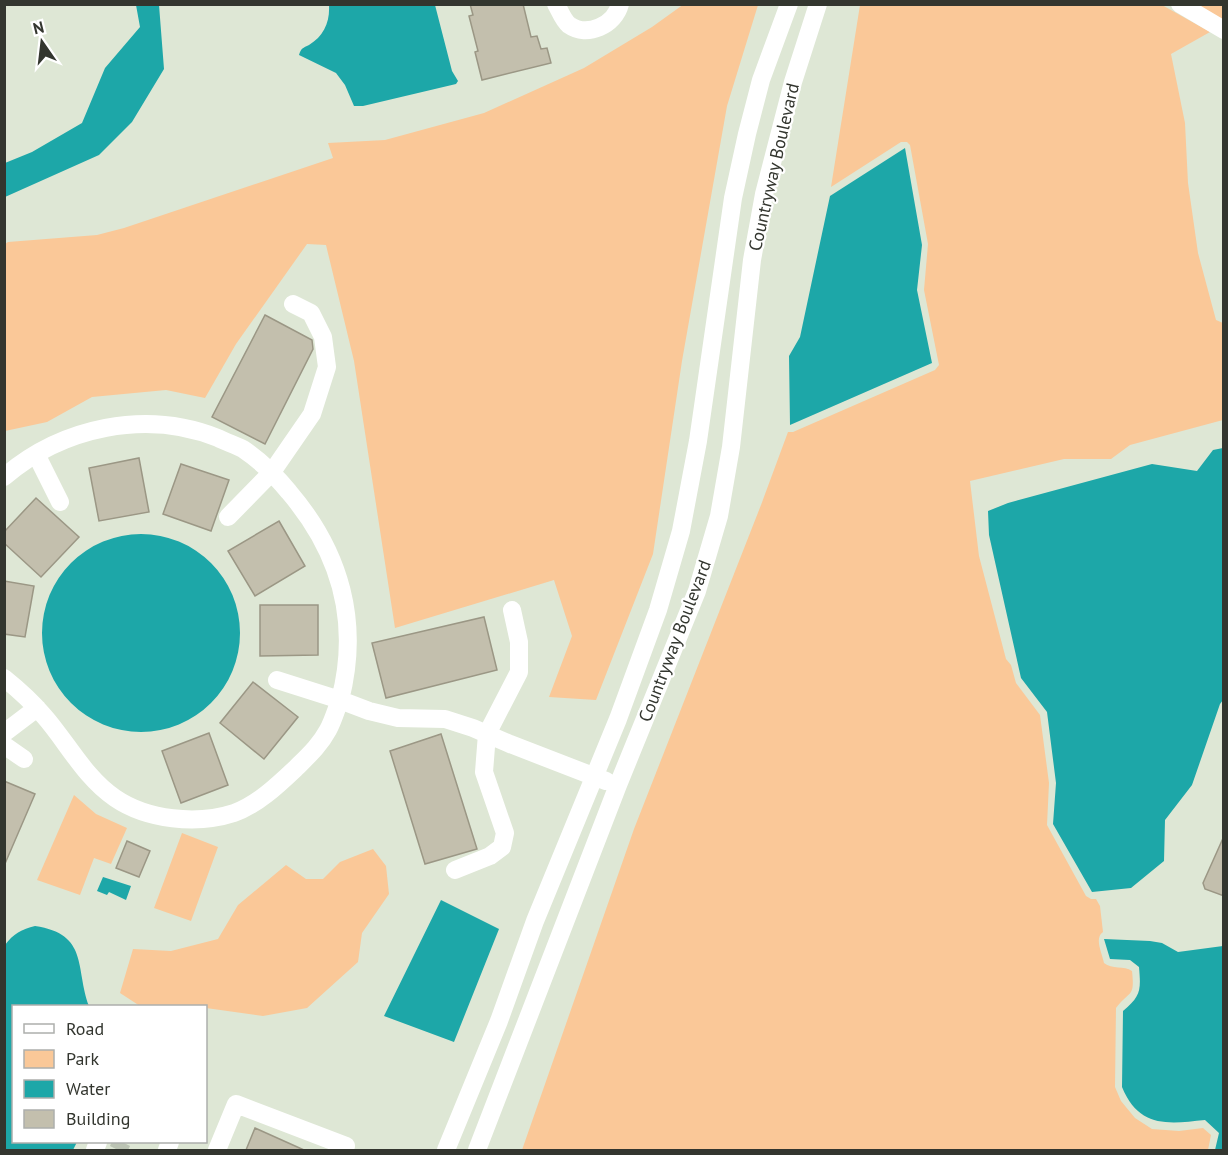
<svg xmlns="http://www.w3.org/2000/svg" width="1228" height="1155" viewBox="0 0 1228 1155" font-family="'PT Sans',sans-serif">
	<rect width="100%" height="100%" fill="#dee7d5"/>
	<!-- green -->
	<path fill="#fac898" d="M684,4L758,5L727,106L682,361L653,554L596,700L549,697L572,636L554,580L395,628L354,361L326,245L307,244L236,344L205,398L166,390L92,397L47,422L5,431V244L8,242L97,235L124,228L333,158L328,143L385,140L484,113L584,68L652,27Z
		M860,5H1162L1210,32L1171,54L1185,123L1188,183L1198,253L1216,320L1223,323V420L1130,445L1111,459H1064L970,481L979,556L1006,659L1011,665L1016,683L1040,715L1049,783L1047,825L1086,896L1091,899H1096L1100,906L1103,932C1094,938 1102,953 1104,963C1112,970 1124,965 1132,971C1135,998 1130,990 1116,1008L1115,1087L1121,1101L1135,1118L1152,1129L1179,1131L1203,1128L1211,1135L1208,1150H522L634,829L761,505L788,432H793L935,370L939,365L924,290L928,244L910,145L907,142H901L831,187Z
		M1195,5H1223V21Z
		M74,795L96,814L127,828L111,864L94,858L80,895L37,880Z
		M182,833L218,847L191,921L154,908Z
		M373,849L386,866L389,894L362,933L358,962L307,1008L263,1016L206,1008V1006H140L120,993L133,949L171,951L218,939L238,905L286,865L306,879H323L340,862Z"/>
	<!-- water -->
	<path fill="#1da7a8" d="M136,5H159L164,69L132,122L99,155L5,197V163L32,152L82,123L105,68L140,27Z
		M329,5H435L452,71L458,81L456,84L363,106H354L345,85L336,73L299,55C301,48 303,48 309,45C324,36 330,22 329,5Z
		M905,148L922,245L917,290L932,363L790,425L789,356L800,337L830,196Z
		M1223,448V700L1220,704L1192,785L1165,820L1164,861L1131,888L1092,892L1053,824L1056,783L1047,712L1021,678L989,535L988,511L1008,503L1152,464L1197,471L1213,450Z
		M42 633a99 99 0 1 1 198 0a99 99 0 1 1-198 0Z
		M103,877L131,886L126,900L109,892L107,895L97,891Z
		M441,900L499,929L454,1042L384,1016Z
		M35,926C89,934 75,968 89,1006H14V1142H77L73,1150H5V945C13,934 22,929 35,926Z
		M1104,939L1150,941L1162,943L1178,952L1223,946V1150H1215L1219,1133L1205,1120C1167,1124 1139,1128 1122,1087L1123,1011C1141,996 1141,990 1139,967L1130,960L1110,959Z"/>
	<!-- building -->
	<path fill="#c3bfad" stroke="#9b9785" stroke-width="1.5" d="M470,4H523L531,37L537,36L541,49L547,48L551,63L482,80L475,52L478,51L469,16L473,15Z
		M265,315L312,340L313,349L265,444L212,417Z
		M139,458L149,512L99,521L89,468Z
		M181,464L229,480L211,531L163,514Z
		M36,498L79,537L41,577L4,543V532Z
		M279,521L305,566L255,596L228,551Z
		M4,581L34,586L25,637L4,634Z
		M260,605H318V655L260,656Z
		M484,617L497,670L386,698L372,643Z
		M253,682L298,717L264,759L220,723Z
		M209,733L228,785L181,803L162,751Z
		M441,734L477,849L425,864L390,751Z
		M4,781L35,794L4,866Z
		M1224,836V896L1205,889L1203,883Z
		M127,841L150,851L139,877L116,868Z
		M255,1128L304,1150H246Z"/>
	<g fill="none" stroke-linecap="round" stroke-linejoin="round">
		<!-- minor-tunnel -->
		<path stroke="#bcc4b4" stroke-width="18" stroke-dasharray="18 9" stroke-linecap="butt" d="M118,1150L122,1142"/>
		<!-- minor -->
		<path stroke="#fff" stroke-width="18" d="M556,4C560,11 563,20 569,25C587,38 615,25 620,4
			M1180,4L1224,30
			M36,454L60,502
			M4,477C62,427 146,409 218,438C226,442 235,445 243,449C261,461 276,476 289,492C341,553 360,623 340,700L277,680
			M228,517L272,472L312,414L327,367L323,337L311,313L293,304
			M4,678C19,690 32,702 44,716C67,742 85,778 115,798C147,820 197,825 234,813C257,805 278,785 296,768C308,756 320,745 328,730C333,721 336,710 340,700L369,711L398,718L445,719L473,728L510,744L606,781
			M4,733L37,708
			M4,745L24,759
			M455,870L490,856L502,847L505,833L484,772L487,734L519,672V642L512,610
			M95,1150L98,1142
			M167,1150L170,1142
			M217,1150L236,1104L346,1146
			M446,1150L499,1021L535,921L618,719L658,610L681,531L698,441L733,198L747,134L761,80L789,4
			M477,1150L618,785L697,591L719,516L731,447L752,260L764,194L793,82L818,4"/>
	</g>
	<g text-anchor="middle" stroke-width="4.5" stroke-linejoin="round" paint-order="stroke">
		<!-- street labels -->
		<g font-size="18" fill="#33362f" stroke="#fff">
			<text transform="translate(774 167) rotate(-77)" y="6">Countryway Boulevard</text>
			<text transform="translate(675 641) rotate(-69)" y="6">Countryway Boulevard</text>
		</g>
	</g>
	<!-- border -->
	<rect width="1228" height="1155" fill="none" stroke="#33362f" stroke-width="12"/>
	<!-- legend -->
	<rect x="12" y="1005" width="195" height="138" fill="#ffffff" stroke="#adafac" stroke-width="1.5"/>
	<rect x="24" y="1024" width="30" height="9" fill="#ffffff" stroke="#adafac" stroke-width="1.5"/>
	<text x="66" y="1035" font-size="18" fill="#33362f">Road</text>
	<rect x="24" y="1050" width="30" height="18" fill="#fac898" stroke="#adafac" stroke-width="1.5"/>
	<text x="66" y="1065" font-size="18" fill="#33362f">Park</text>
	<rect x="24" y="1080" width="30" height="18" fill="#1da7a8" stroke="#adafac" stroke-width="1.5"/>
	<text x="66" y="1095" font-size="18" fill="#33362f">Water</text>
	<rect x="24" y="1110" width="30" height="18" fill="#c3bfad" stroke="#adafac" stroke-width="1.5"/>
	<text x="66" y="1125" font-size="18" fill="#33362f">Building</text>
	<!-- north arrow -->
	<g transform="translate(42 42) rotate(346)" stroke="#ffffff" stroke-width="4.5" paint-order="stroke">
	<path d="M0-4.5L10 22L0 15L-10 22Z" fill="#33362f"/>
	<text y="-9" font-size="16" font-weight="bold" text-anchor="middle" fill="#33362f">N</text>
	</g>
</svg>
